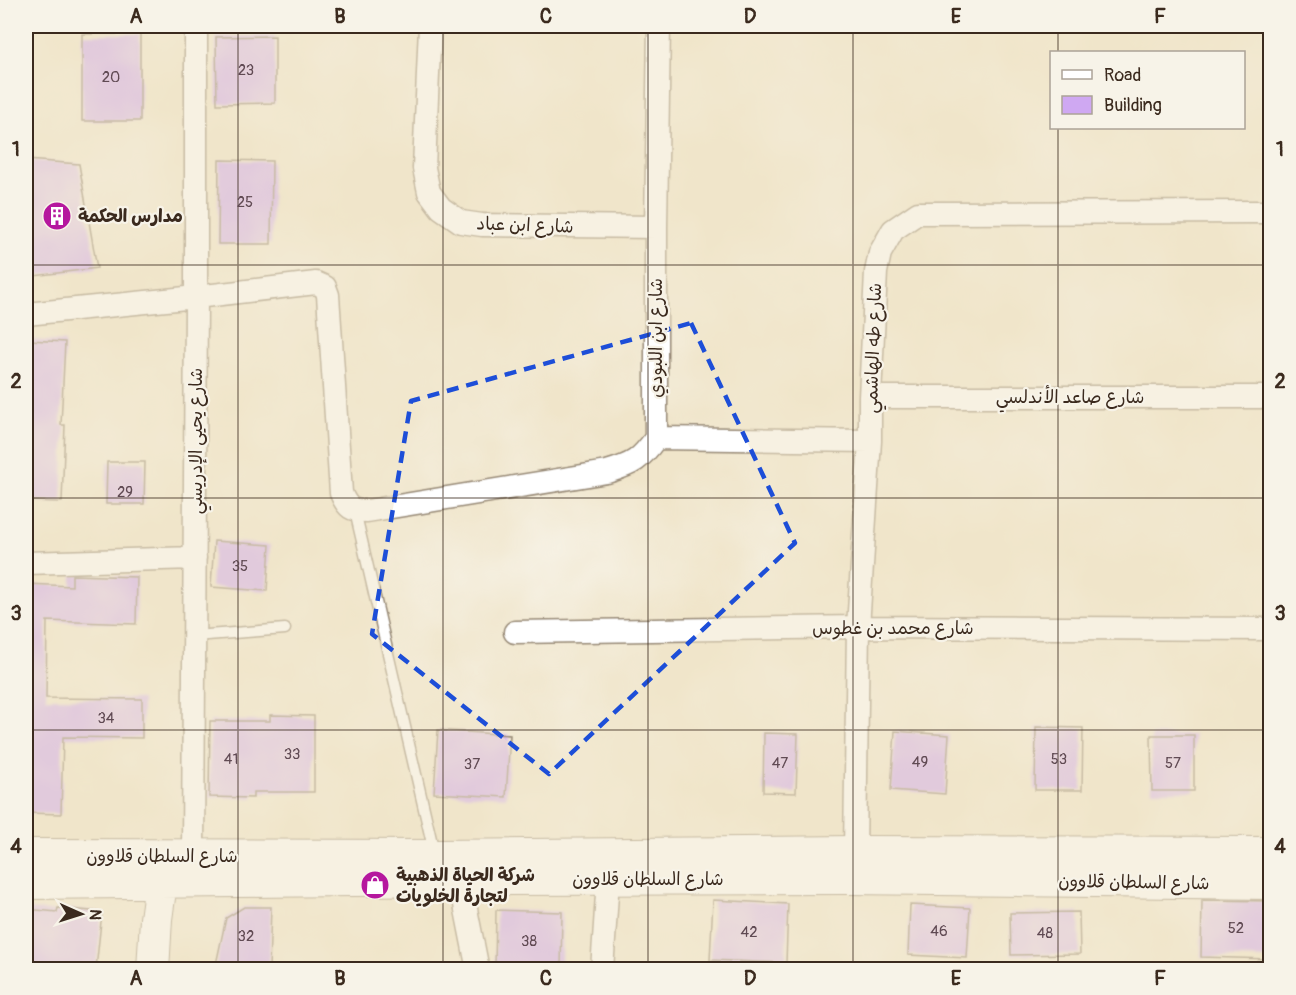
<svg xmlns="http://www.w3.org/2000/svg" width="1296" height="995" viewBox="0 0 1296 995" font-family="Pangolin,'Playpen Sans Arabic',sans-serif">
	<rect width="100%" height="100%" fill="#f7f3e8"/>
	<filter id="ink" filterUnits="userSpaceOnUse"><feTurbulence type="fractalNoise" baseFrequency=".0167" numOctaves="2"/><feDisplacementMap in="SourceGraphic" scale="12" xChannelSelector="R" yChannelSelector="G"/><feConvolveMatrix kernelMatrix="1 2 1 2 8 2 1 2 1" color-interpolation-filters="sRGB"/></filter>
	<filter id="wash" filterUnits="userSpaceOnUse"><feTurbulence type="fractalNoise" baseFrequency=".008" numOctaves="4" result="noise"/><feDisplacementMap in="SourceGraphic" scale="24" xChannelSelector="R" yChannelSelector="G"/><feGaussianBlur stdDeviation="1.35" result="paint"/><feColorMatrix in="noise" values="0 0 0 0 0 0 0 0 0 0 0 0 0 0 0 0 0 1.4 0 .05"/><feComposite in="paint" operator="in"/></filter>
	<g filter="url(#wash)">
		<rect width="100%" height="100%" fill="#f0e5ca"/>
		<g id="blocks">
			<!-- building -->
			<path fill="#cfa8f2" d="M82,34H140V121H82Z
				M275,36V103L217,104L216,37Z
				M26,160L79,164L97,268L26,277Z
				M219,160L272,161L271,244H218Z
				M29,340L65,342L61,425H65L62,502L27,501L31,402H26V399Z
				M107,462H145L144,504H106Z
				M214,541L270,545L267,591L211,587Z
				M72,575L137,577L136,624L47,621L46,698L142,699V738L63,737L61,814L26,813V584L72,586Z
				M270,715L314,716V792H253V798L209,797L210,721H270Z
				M1036,727L1083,728L1082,790H1035Z
				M438,730L510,735L506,797L434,793Z
				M895,731L949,735L945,794L891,790Z
				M764,733L798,734L796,793L763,792Z
				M1151,735H1194V791H1152Z
				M713,900L788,904L786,963L710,960Z
				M1202,900L1270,901V959L1201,957Z
				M910,905L970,908L967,958L908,955Z
				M244,907H271L269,969H215L226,918Z
				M58,908L102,912L96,969H26V909L57,912Z
				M496,910L562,912L561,969H495Z
				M1079,912L1080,954L1011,955L1010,913Z"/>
		</g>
	</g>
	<g filter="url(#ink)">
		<use href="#blocks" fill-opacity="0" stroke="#968874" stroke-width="1.5"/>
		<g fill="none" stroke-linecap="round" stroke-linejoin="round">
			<!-- lane casing -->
			<g stroke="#968874" stroke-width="13">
				<path id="lane" d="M137,26L196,27
					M355,511L434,852
					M194,636L285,629"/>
			</g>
			<!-- street casing -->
			<g stroke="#968874" stroke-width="25">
				<path id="street" d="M430,26L424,168L429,192L441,208L461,222L482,225L656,227
					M26,314L196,297L316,283L325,287L328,295L341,493C347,508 352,511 367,511L607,472C634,464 640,460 656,438
					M870,397H1270
					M656,438V227L659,26
					M656,438L870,441
					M26,563L195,558
					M515,632L858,627L1270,629
					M855,852L858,627L870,441V397L876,272L880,253L893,230L918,213L1270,212
					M193,856L196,297V26
					M460,879L478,970
					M602,970L608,879"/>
			</g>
			<!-- secondary casing -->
			<g stroke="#968874" stroke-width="34">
				<path id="secondary" d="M26,855L435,856L855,852L1270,853
					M26,883L460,879L848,878L1270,883
					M153,970L156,919L161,883"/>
			</g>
			<!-- lane -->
			<use href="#lane" stroke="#fff" stroke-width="10"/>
			<!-- street -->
			<use href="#street" stroke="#fff" stroke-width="22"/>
			<!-- secondary -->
			<use href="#secondary" stroke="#fff" stroke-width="32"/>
		</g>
	</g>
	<!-- marked area -->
	<path d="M0 0H1296V995H0ZM691,323L795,543L549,774L372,634L411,401Z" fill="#f0e5ca" fill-opacity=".55" fill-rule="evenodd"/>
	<path fill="none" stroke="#1d4ed8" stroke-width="4.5" stroke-dasharray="12 8" stroke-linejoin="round" d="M691,323L795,543L549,774L372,634L411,401Z"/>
	<!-- grid -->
	<path fill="none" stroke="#3b2a1e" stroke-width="1.5" stroke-opacity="0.55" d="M238,26V970M443,26V970M648,26V970M853,26V970M1058,26V52M1058,128V970M26,265H1270M26,498H1270M26,730H1270"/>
	<!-- icons -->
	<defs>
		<g id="building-disc" transform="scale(1.5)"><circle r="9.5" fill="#b5179e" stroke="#f7f3e8"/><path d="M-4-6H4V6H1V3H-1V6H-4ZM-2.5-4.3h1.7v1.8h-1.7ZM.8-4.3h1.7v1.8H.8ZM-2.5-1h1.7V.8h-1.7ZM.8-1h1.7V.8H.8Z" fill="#fff"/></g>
		<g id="shop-disc" transform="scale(1.5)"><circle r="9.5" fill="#b5179e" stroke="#f7f3e8"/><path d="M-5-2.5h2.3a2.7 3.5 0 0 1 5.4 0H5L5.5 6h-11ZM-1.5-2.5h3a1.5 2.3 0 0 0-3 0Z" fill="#fff"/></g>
	</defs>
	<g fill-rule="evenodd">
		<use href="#building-disc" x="57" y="216"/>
		<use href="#shop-disc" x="375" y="885"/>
	</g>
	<g text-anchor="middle" stroke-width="4.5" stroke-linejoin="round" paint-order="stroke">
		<!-- number labels -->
		<g font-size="15" fill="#604a53">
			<text x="246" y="75">23</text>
			<text x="111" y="82">20</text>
			<text x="245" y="207">25</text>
			<text x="125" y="497">29</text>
			<text x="240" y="571">35</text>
			<text x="106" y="723">34</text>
			<text x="292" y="759">33</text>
			<text x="231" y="764">41</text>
			<text x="1059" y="764">53</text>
			<text x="920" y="767">49</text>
			<text x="780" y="768">47</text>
			<text x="1173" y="768">57</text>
			<text x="472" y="769">37</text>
			<text x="1236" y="933">52</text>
			<text x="939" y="936">46</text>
			<text x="749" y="937">42</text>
			<text x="1045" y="938">48</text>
			<text x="246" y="941">32</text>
			<text x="529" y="946">38</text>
		</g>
		<!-- poi labels -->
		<g font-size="18" font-weight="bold" fill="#3b2a1e" stroke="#f7f3e8" text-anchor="start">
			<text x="78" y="222">مدارس الحكمة</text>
			<text x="396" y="881">شركة الحياة الذهبية<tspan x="396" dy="21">لتجارة الخلويات</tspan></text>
		</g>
		<!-- street labels -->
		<g font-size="18" fill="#3b2a1e" stroke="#f7f3e8">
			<text transform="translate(525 225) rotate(2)" y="6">شارع ابن عباد</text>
			<text transform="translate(656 338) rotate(-90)" y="6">شارع ابن اللبودي</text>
			<text transform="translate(873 348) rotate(-88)" y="6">شارع طه الهاشمي</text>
			<text x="1070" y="403">شارع صاعد الأندلسي</text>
			<text transform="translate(196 441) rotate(-90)" y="6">شارع يحيى الإدريسي</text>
			<text x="893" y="634">شارع محمد بن غطوس</text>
			<text x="162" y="862">شارع السلطان قلاوون</text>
			<text x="648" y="885">شارع السلطان قلاوون</text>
			<text transform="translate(1134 882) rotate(1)" y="6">شارع السلطان قلاوون</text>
		</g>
	</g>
	<!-- margin -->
	<rect width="1296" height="995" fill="none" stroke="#f7f3e8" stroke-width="66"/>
	<!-- legend -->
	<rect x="1050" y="51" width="195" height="78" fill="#f7f3e8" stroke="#aca397" stroke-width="1.5"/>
	<rect x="1062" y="70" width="30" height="9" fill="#ffffff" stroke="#aca397" stroke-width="1.5"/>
	<text x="1104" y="81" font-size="18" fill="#3b2a1e">Road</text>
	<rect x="1062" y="96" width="30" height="18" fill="#cfa8f2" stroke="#aca397" stroke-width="1.5"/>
	<text x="1104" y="111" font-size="18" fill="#3b2a1e">Building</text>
	<!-- north arrow -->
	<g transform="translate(81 914) rotate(93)" stroke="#f7f3e8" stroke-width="4.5" paint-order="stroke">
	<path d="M0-4.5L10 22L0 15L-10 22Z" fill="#3b2a1e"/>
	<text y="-9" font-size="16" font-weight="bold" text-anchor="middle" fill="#3b2a1e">N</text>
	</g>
	<rect x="33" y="33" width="1230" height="929" fill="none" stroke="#3b2a1e" stroke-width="2"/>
	<g font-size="20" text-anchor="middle" font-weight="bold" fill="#3b2a1e">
		<text x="136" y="23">A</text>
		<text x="340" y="23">B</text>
		<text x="546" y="23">C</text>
		<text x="750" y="23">D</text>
		<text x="956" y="23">E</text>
		<text x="1160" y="23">F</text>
		<text x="16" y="156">1</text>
		<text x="1280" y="156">1</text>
		<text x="16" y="388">2</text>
		<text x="1280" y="388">2</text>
		<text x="16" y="620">3</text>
		<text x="1280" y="620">3</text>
		<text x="16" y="853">4</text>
		<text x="1280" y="853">4</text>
		<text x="136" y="985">A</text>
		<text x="340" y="985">B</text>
		<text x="546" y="985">C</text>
		<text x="750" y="985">D</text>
		<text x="956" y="985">E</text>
		<text x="1160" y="985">F</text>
	</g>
</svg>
